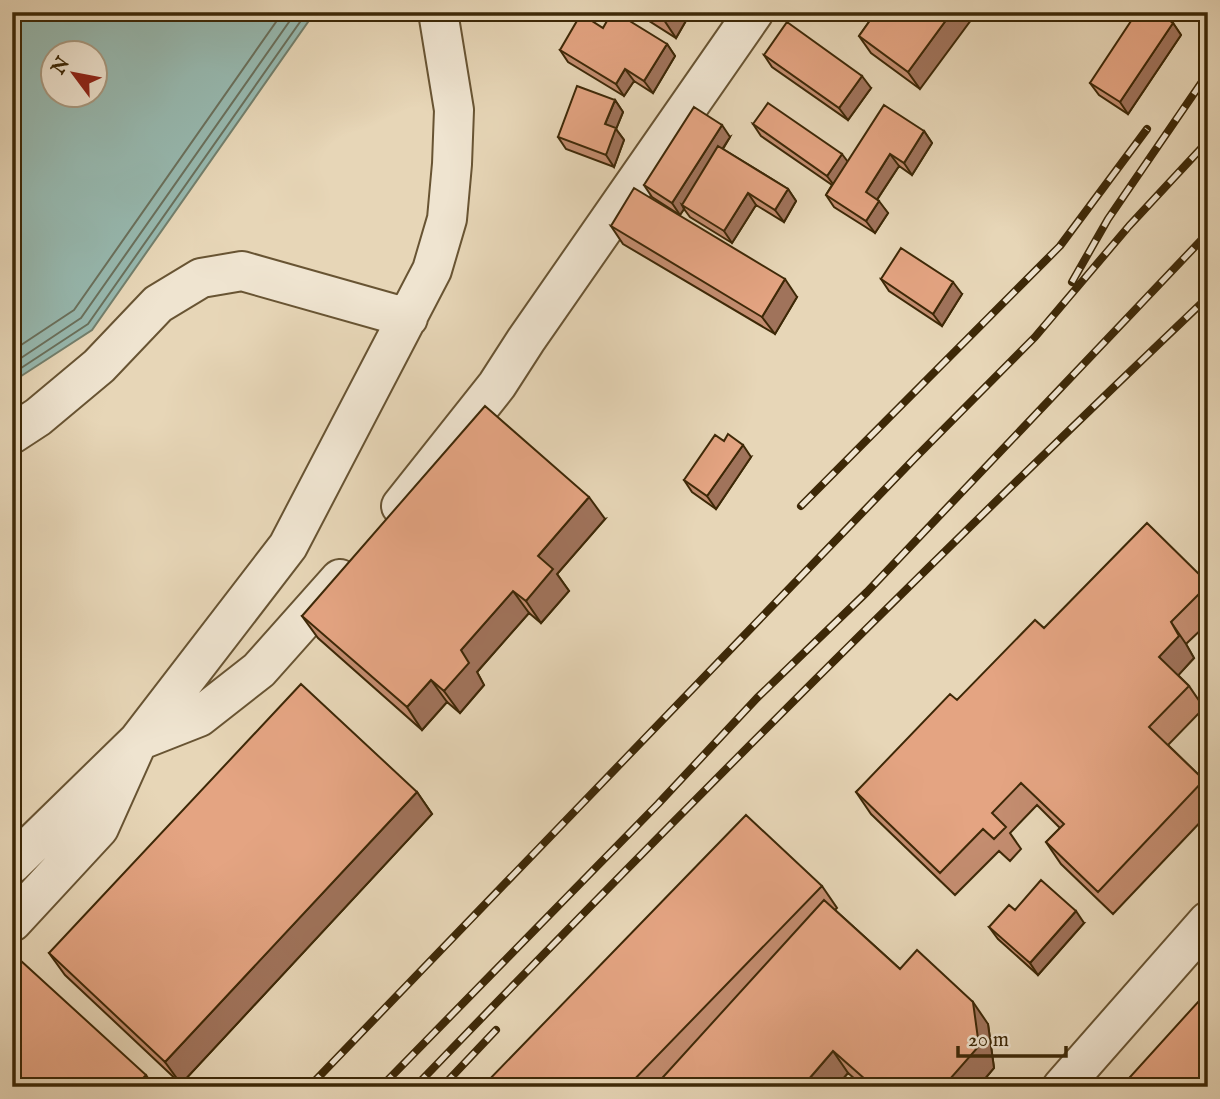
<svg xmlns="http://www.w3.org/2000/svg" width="1220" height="1099" viewBox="0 0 1220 1099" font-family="'IM FELL English',serif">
	<rect width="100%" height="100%" fill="#e7d6b7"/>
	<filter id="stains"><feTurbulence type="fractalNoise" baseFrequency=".00286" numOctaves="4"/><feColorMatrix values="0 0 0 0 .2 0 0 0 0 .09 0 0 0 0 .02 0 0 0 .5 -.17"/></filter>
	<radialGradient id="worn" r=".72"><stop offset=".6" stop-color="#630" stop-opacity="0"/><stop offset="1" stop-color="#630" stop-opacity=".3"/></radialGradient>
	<!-- water -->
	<path fill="#97b9b0" stroke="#737f6c" stroke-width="2" fill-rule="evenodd" d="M12,12H315L92,330L12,382ZM52,52H94V94H52Z"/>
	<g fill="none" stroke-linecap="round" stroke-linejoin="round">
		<!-- shore -->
		<path stroke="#6a705c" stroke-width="2" d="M12,351L74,310L283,12
			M12,364L81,318L296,12
			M12,374L88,324L307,12"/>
		<!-- minor casing -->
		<g stroke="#685433" stroke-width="42">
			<path id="minor" d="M12,434L38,417L99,366L158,304L201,278L242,271L408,318
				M401,506L497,385L526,340L754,12
				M12,864L138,741L288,546L432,270L447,219L452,164L454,110L438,12
				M12,922L99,828L138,741L199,717L259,670L340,579
				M1062,1087L1208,921"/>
		</g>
		<!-- minor -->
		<use href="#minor" stroke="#efe4d0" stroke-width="38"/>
		<!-- rail casing -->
		<g stroke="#3d2807" stroke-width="8">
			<path id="rail" d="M1072,282L1108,219L1208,73
				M801,506L1060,246L1147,129
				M309,1087L914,459L1035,337L1129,226L1208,141
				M381,1087L658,804L757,698L867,592L1208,233
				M415,1087C674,818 938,554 1208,297
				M442,1087L496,1030"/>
		</g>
		<!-- rail -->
		<use href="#rail" stroke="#efe4d0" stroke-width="5" stroke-dasharray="16" stroke-linecap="butt"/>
	</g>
	<!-- wall -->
	<path fill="#c48d70" stroke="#3d2807" stroke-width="2" d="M635,12H691L676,38Z
		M876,12L920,89L871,53L859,36Z
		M1173,23L1181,35L1128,114L1099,95L1090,83Z
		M667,44L675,56L653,93L634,81L624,96L568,62L560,50Z
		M764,55L871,88L848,120L772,67Z
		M615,100L623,112L616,129L624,140L614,167L566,149L558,137Z
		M753,124L847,162L924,131L932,143L912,175L899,166L877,200L888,213L875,233L834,207L826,195L832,185L761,136Z
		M730,137L723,149L788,189L796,201L784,222L756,205L732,243L690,217L684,209L680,215L652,197L644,185Z
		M611,226L797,297L775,334L623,244Z
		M881,279L962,294L942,326L889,291Z
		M751,457L716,509L692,492L684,480Z
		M605,519L557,574L569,591L541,623L529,613L477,672L484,685L460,713L447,702L422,730L318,638L302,616Z
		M1208,583V623L1186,644L1194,658L1178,675L1189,686L1204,708L1168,745L1204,780L1208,785V814L1113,914L1061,864L1046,842L1060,828L1037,805L1010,833L1021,849L1010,861L999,851L955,895L871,814L856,792L957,700L1044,628Z
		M417,792L432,814L181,1084L65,975L49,953Z
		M822,886L837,908L835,910L900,969L988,1024L994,1068L978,1087H864L848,1073L836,1087H482Z
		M1084,923L1038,975L998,939L989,927Z"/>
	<!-- shaded-wall -->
	<path fill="#a0735b" stroke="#3d2807" stroke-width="2" d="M669,12H691L676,38L664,20Z
		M952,12H977L920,89L908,72Z
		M1173,23L1181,35L1128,114L1120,102Z
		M667,44L675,56L653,93L644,81Z
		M625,69L634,81L624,96L616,84Z
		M862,76L871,88L848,120L839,108Z
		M615,100L623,112L616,129L624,140L614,167L606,155L605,124Z
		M722,125L730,137L685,207L682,205L684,209L680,215L672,203Z
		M924,131L932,143L912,175L904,163Z
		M842,154L851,166L836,188L827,176Z
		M890,154L899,166L874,204L866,192Z
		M788,189L796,201L784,222L775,210Z
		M748,193L756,205L732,243L724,231Z
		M879,201L888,213L875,233L866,221Z
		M785,279L797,297L775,334L762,317Z
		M953,282L962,294L942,326L933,314Z
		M743,445L751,457L716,509L707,496Z
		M589,497L605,519L557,574L569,591L541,623L526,601L538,556Z
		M513,591L529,613L477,672L484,685L460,713L444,691L461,650Z
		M1171,622L1186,644L1194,658L1175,679L1159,657Z
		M431,680L447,702L422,730L407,707Z
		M417,792L432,814L181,1084L165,1062Z
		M1076,911L1084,923L1038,975L1030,963Z
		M973,1002L988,1024L994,1068L978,1087H943Z
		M833,1051L848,1073L836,1087H802Z
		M146,1075L154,1087H135Z"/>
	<!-- building -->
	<path fill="#e4a482" stroke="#3d2807" stroke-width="2" d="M612,12H615L667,44L644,81L625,69L616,84L560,50L581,14L603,28Z
		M651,12H669L664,20Z
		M876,12H952L908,72L859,36Z
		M1137,12H1157L1173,23L1120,102L1090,83Z
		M787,22L862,76L839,108L764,55Z
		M577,86L615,100L605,124L616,128L606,155L558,137Z
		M768,103L842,154L827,176L753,124Z
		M884,105L924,131L904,163L890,154L866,192L879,201L866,221L826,195Z
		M694,107L722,125L672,203L644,185Z
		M718,146L788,189L775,210L748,193L724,231L682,205Z
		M634,188L785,279L762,317L611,226Z
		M901,248L953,282L933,314L881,279Z
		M485,406L589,497L538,556L553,569L526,601L513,591L461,650L469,663L444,691L431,680L407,707L302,616Z
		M728,434L743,445L707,496L684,480L715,435L724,441Z
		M1147,523L1208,583V585L1171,622L1179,636L1159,657L1189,686L1149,727L1204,780L1098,892L1046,842L1064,824L1021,783L992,813L1006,827L994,839L983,829L940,873L856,792L950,694L957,700L1035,620L1044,628Z
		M1208,676V693L1200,686Z
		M301,684L417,792L165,1062L49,953Z
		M746,815L822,886L627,1087H482Z
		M1041,880L1076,911L1030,963L989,927L1009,905L1015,910Z
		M824,900L900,969L917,950L973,1002L979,1046L943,1087H874L833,1051L802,1087H654Z
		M20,960L146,1075L135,1087H12V969Z
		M1208,991V1087H1121Z"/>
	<!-- margin -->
	<rect width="1220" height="1099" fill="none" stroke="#e7d6b7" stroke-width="42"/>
	<rect x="14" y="14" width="1192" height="1071" fill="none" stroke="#3d2807" stroke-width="3.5"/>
	<rect x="21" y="21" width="1178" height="1057" fill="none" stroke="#3d2807" stroke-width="2"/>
	<!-- north arrow -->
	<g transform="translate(74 74) rotate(302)"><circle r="33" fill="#efe4d0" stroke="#a89980" stroke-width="2"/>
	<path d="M0-5L12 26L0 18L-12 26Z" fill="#8f2418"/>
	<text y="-10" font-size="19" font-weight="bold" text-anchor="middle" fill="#3d2807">N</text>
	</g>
	<!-- scale -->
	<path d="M958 1046v10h108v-10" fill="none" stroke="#3d2807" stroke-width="3.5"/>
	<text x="968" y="1046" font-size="21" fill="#3d2807" stroke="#efe4d0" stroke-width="5" paint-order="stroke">20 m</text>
	<rect width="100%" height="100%" filter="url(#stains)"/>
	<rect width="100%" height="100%" fill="url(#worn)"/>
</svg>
